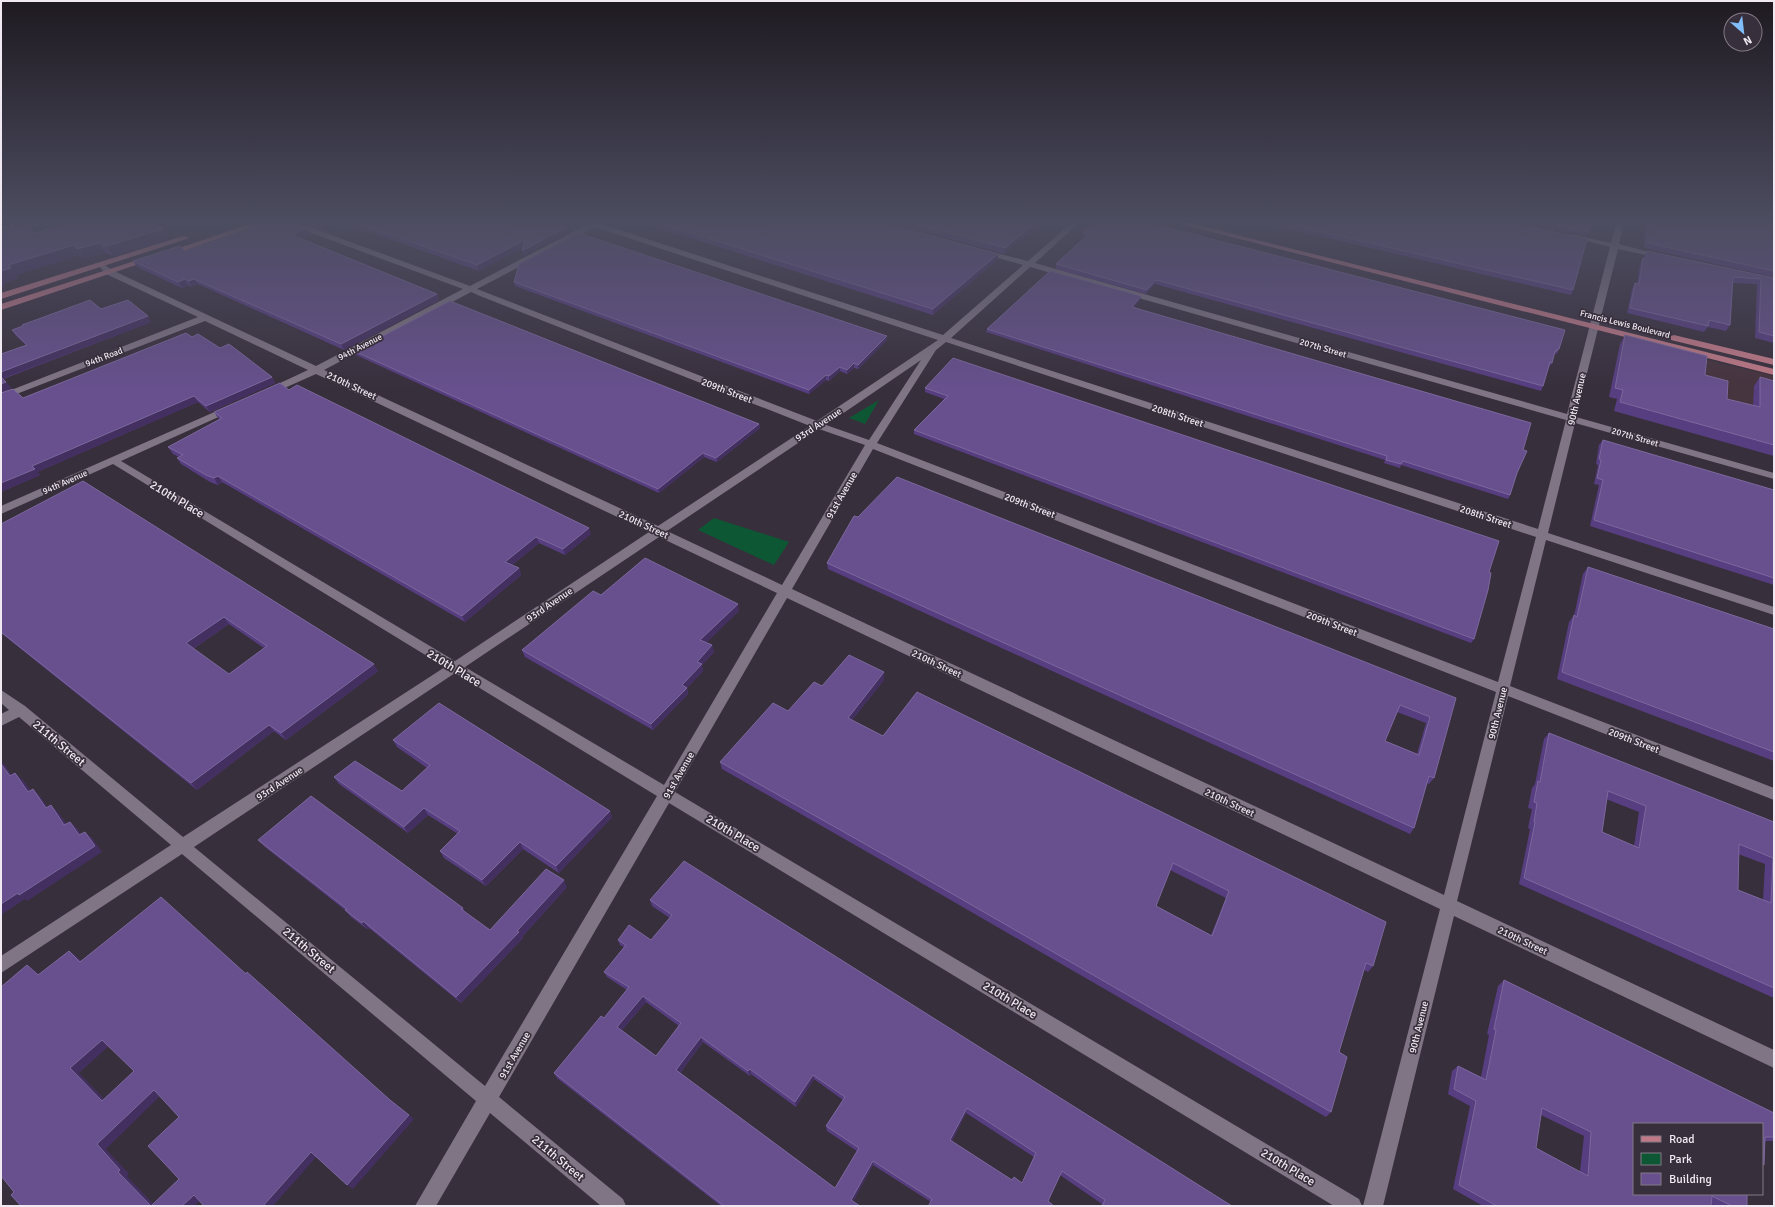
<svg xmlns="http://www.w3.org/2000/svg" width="1775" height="1207" viewBox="0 0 1775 1207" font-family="Signika,sans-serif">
	<rect width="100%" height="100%" fill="#382f3c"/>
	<!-- education -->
	<path fill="#46343e" d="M1704,359L1774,376V421L1698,401Z"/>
	<!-- green -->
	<path fill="#0e5734" d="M879,400L865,424L849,418Z
		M714,518L789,542L774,565L698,530Z"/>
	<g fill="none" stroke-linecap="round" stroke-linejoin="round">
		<!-- minor -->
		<path fill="#807584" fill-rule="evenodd" d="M282,220H291L470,286L588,224L579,220L594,221L598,220L602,222L601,224L943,335L1023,265L980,253V249L1028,261L1075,220H1082L1035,263L1567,414L1610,247L1567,236L1571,234L1611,243L1617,220H1624L1619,244L1664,256L1660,258L1618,249L1576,417L1774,473V479L1575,423L1548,533L1774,607V615L1546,540L1510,686L1774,788V800L1508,696L1457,901L1774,1050V1068L1454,916L1383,1206H1363L1440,909L787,598L675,792L1359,1199L1362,1206H1334L669,803L499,1097L623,1199L626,1206H601L490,1113L436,1206H415L476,1101L182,854L1,973V956L171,845L19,717L1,726V714L9,710L1,703V690L25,706L183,837L445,667L113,464L1,514V506L228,406H234L236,408L234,410L121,461L455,661L649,532L316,374L271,394H265V390L308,370L205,321L1,400V394L198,317L106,274L98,265L102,263L112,270L316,366L463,289L282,222ZM595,227L938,340L817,421L477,289ZM1030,267L1566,420L1538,529L951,338ZM471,292L480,296L810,426L658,526L324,370ZM946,342L1536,537L1498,682L877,443L936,350ZM921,360L869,440L826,425ZM819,429L865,445L782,585L667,531ZM873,449L1496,692L1444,895L792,589ZM659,537L777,593L664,785L465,667ZM455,673L657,796L485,1086L194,847Z"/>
		<!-- major -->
		<path fill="#c07986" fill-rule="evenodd" d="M263,220H274L171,255L164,253Z
			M1165,220H1177L1774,369V375Z
			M183,236L190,238L1,299V293Z
			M147,257L154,259L1,310V304Z
			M1674,335L1774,359V365L1671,340V336Z"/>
		<!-- rail -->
		<path stroke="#a29ba5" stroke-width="2" stroke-dasharray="5.5 3" stroke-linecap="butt" d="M1,228L23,222
			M1,234L52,220"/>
	</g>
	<!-- wall -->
	<path fill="#573e81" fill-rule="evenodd" d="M242,220H284L309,234L300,238L437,294L439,300L344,350L198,284L192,287L188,285L182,288L137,267L133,261L185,251L213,242L253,228L251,223L259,220L247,224Z
		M294,220H578L565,226L569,232L523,256L522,251L523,248L479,271L350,225L345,227L334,223L320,229Z
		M634,220H874L998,254V259L933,315Z
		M883,220H1044L1004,254Z
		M1251,220H1501L1573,290L1571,295Z
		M1512,220H1592L1589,232L1586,236Z
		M1647,220H1774V277L1644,248L1645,226Z
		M163,229L169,239L113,256L106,253L84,259L80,255L16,275L18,278L3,283L5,286L1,287V231L35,233Z
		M1082,232L1559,349L1557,354L1556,353L1554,356L1552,363L1549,367L1543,386L1541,391L1155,284L1146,294L1056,269V264L1085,237L1082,236Z
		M1647,251L1774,278V343L1755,338L1757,284L1733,283L1730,325L1726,331L1708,327L1704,332L1627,313L1632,289L1635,283L1637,284L1640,264Z
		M514,282L887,340L858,369L854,368L847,374L840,371L829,381L826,380L809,394L515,286Z
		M1141,296L1140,300L1134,307L1523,450L1517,473L1510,495L1508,499L1401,465L1400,468L1384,463L1385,460L986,332L987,329Z
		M101,309L151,322L3,379L11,388L1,393V354L26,345L16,336L12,330L23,326L22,325Z
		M1625,335L1705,375L1727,399L1753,406L1754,386L1760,377L1774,381V456L1614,411L1617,399L1609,397L1620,344Z
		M192,337L220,348L272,377L275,383L210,412L198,402L37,472L40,475L1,492V393L23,398Z
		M354,351L759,424L760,428L717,462L704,457L659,493L356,355Z
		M925,388L1489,572L1474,639L1471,643L914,434V430L944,399L925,392Z
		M289,390L591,534L565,555L539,543L512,565L519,568L521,575L465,622L222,482L218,485L210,482L181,464L177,458L179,457L173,454L168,447L220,420L218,418L214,412Z
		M1603,440L1774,490V585L1590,526L1599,485L1594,484L1598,465L1596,464L1599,445Z
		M858,517L1456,698L1434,778L1429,784L1427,783L1414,828L1410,834L828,569L827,563ZM1397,712L1426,723L1417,754L1385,741Z
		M1,524L378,671L286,740L274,731L197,790L1,633ZM229,624L264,648L229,674L193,649Z
		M1588,567L1774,629V761L1557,679L1569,622L1574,615V616L1583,574Z
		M601,595L739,611L706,642L712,645L714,652L702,665L703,671L687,688L688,694L653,730L525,657L522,650Z
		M884,680L852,720L883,736L917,692L1373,966L1368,972L1364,970L1339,1052L1331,1112L1326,1117L904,873L722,769L720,762L822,686ZM1170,870L1226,898L1211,935L1156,906Z
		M1549,733L1774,822V998L1519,884L1530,829L1528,828L1532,809L1528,808L1532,788L1535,784L1544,739ZM1606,799L1639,812L1634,846L1602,832ZM1738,854L1765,864L1763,900L1738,890Z
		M393,740L612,817L559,873L523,849L486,886L444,858L440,851L458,834L428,815L408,833L339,784L334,777L402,791L427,768L397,747Z
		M258,840L463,908L465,912L490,930L567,887L522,937L523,938L461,1003L369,928L367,929L351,917L345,910L265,847Z
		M650,900L1232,1206H1101L1102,1204L1060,1175L1048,1201L1054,1206H929L931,1202L873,1165L853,1201L860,1206H721L557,1078L554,1073L604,1018L627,990L607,977L604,972L624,947L620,945L618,940H651L670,918L652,906ZM646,1002L679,1026L656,1056L622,1030ZM703,1042L750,1076L751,1074L796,1107L814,1079L843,1100L826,1126L827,1131L857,1151L835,1188L680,1073ZM966,1113L1034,1157L1022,1183L1012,1180L952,1141Z
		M1504,980L1774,1113V1141H1765L1764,1165L1762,1166V1124H1634L1747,1194V1206H1715L1711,1204V1206H1483L1453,1189L1470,1106L1448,1094L1452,1071L1458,1066L1481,1077L1489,1035L1487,1034L1498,986ZM1541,1115L1584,1136L1580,1172L1536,1148Z"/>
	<!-- shaded-wall -->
	<path fill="#433060" d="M245,220H259L247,224Z
		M327,220H332L334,223L320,229L317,224Z
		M348,220L350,225L345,227L343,222Z
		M566,220H578L559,229L558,224Z
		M1039,220H1044L1004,254L1005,248Z
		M567,227L569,232L523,256L522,251Z
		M307,228L309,234L294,240L292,235Z
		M163,229L169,239L113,256L107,246Z
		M525,240L526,246L479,271L477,265Z
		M99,243L106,253L84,259L77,249Z
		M74,245L80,255L16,275L18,278L3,283L5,286L1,287V271L8,265Z
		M998,254V259L933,315V309Z
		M185,279L188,285L182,288L178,282Z
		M194,279L198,284L192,287L189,281Z
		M1156,280L1155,284L1146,294L1147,290Z
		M437,294L439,300L344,350L341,344Z
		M1141,296L1140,300L1131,310L1132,307Z
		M148,316L151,322L1,379V372Z
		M887,336V340L858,369V365Z
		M854,363V368L847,374V370Z
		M840,367V371L829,381V376Z
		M826,375V380L809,394V390Z
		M272,377L275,383L210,412L206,406Z
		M6,382L11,388L1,393V384Z
		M194,396L198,402L37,472L40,475L1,492V483L32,466Z
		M759,424L760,428L717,462L716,458Z
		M703,453L704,457L659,493L658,489Z
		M218,476L222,482L218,485L214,478Z
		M589,528L591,534L565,555L563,549Z
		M536,537L539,543L508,568L505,562Z
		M519,568L521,575L465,622L462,616Z
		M738,604L739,611L702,647L700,640Z
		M224,617L229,624L191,650L186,643Z
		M712,645L714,652L702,665L703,671L687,688L688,694L653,730L651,724L682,685L697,662Z
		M374,664L378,671L286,740L281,733Z
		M884,672V680L848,725V718Z
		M269,725L274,731L197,790L191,783Z
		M1,762L5,765L17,783L10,776L1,764Z
		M15,773L23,780L36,798L28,792Z
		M33,789L40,796L53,815L46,808Z
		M51,805L58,812L72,831L64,825Z
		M424,808L428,815L408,833L404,827Z
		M610,811L612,817L559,873L556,866Z
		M70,822L77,828L87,842L79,835Z
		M85,832L92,838L102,852L27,901L25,899L1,915V904Z
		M520,842L523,849L486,886L482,880Z
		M564,880L567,887L522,937L523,938L461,1003L456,997Z
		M363,921L369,928L367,929L362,923Z
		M69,951L76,956L88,967L80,962Z
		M27,965L47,980L38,975Z
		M643,996L646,1002L620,1032L617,1027Z
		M701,1037L703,1042L678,1075L676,1070Z
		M102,1040L110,1045L79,1073L110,1105L102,1101L70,1068Z
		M750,1069L751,1074L750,1076L748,1071Z
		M813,1075L814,1079L796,1107L795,1102Z
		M154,1090L162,1094L106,1149L129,1174L127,1176L155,1206H151L118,1172L97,1144Z
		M967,1108L966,1113L950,1145V1140Z
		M409,1115L414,1119L353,1189L347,1185Z
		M311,1152L317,1156L273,1206H263Z
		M873,1161V1165L852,1204L851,1200Z
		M194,1195L202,1199L194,1206H182Z"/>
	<!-- building -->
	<path fill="#67508d" stroke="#7c689d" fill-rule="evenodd" d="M76,220H153L163,229L107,246L99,243L77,249L74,245L8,265L11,268L1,271V231L26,223L35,233Z
		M259,220H284L307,228L292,235L437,294L341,344L194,279L189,281L185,279L178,282L133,261L180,246L185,251L213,242L256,227L251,223Z
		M307,220H327L317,224Z
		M337,220H566L558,224L567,227L522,251L525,240L477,265L348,220L343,222Z
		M650,220H874L998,254L933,309Z
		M902,220H1039L1005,248Z
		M1096,220H1138L1565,330L1559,349H1557V351H1555L1552,363L1550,362L1543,386L1156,280L1147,290L1056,264L1088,234L1082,232Z
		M1270,220H1501L1587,239L1573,290Z
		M1533,220H1592L1589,232Z
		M1648,220H1774V271L1648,243Z
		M579,233L887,336L858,365L854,363L847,370L840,367L829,376L826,375L809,390L514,282L519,264Z
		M1647,251L1774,278V336L1759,332L1761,279L1733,277L1730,325L1709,320L1708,326L1630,308L1635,283L1639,284L1643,258L1646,259Z
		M1050,271L1141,296L1132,307L1531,423L1523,450L1527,451L1517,473L1510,495L1403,461L1401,464L1386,460L1387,456L987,329Z
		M90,300L101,309L128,300L148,316L1,372V354L27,345L12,330L23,326L22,325Z
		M450,301L759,424L716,458L703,453L658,489L354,351Z
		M186,333L192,337L198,334L220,348L229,344L272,377L206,406L194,396L32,466L35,469L1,483V393L13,389L23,398Z
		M1625,335L1707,356L1705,375L1728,381L1727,399L1760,407V377L1774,381V445L1620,402L1623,390L1615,388Z
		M953,358L1499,541L1489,572L1491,573L1488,590L1474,639L914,430L948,396L925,388Z
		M1,377L6,382L1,384Z
		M280,383L289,390L297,385L589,528L563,549L536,537L505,562L519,568L462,616L218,476L214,478L206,475L177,458L183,455L168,447L222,418L214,412Z
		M1603,440L1774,490V578L1594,520L1603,480L1597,478L1601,460L1599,459Z
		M897,477L1456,698L1434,778L1429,776L1414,828L827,563L854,516L858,517ZM1400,705L1430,717L1419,755L1385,741Z
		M83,481L374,664L281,733L269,725L191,783L1,632V524ZM224,617L267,646L229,674L186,643Z
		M645,558L738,604L700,640L712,645L697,662L702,664L682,685L687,688L651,724L522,650L593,591L601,595Z
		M1588,567L1774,629V752L1562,672L1574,615L1577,617Z
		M849,655L884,672L848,718L883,736L917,692L1386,922L1373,966L1366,963L1339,1052L1347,1057L1331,1112L904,866L720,762L773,703L788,711L814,682L822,686ZM1173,863L1229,891L1212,936L1156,906Z
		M439,703L610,811L556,866L520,842L482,880L440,851L460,831L424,808L404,827L334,777L355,761L402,791L430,765L393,740Z
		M1549,733L1774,822V988L1524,878L1535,822H1534L1537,803L1534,802L1538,781L1540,782ZM1608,791L1646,806L1639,848L1602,832ZM1739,844L1773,858L1771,903L1738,890Z
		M1,764L10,776L15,773L28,792L33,789L46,808L51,805L64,825L70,822L79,835L85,832L95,846L19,895L18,893L1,904Z
		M311,796L463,908L461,909L490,930L546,869L564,880L517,931L519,932L456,997L363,921L362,923L345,910L347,909L258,840Z
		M684,861L1232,1206H1102L1105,1200L1062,1171L1048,1201L1054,1206H930L929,1205L932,1199L873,1161L851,1200L860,1206H724L554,1073L601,1016L604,1018L629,987L604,972L626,945L618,940L629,925L651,940L672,915L650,900ZM643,996L681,1023L656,1056L617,1027ZM701,1037L748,1071L750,1069L795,1102L813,1075L845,1097L826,1126L859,1148L835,1188L676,1070ZM967,1108L1036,1153L1022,1183L1014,1177L1012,1180L950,1140Z
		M161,897L246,974L247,972L390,1100L409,1115L347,1185L311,1152L263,1206H204L194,1195L182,1206H151L179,1179L148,1146L179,1117L154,1090L97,1144L120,1170L118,1172L151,1206H21L11,1195L14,1192L1,1176V987L27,965L38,975L69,951L80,962ZM102,1040L134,1071L102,1101L70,1068Z
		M1504,980L1774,1113V1137H1765L1764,1165L1762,1164V1124H1634V1194H1747V1206H1732L1712,1196L1711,1206H1497L1459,1185L1476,1101L1454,1089L1458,1066L1486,1080L1496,1030L1494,1029ZM1542,1108L1591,1132L1588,1176L1536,1148Z"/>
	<!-- sky -->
	<linearGradient id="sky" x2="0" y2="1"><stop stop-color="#1f1a21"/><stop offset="0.57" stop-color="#4d4d61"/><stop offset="1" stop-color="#4d4d61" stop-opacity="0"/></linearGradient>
	<rect width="1775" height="389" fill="url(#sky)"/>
	<g text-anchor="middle" stroke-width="3.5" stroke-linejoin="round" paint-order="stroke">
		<!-- far-street labels -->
		<g font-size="9" fill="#f0e9f2" stroke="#382f3c">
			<text transform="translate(1625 324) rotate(14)" y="3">Francis Lewis Boulevard</text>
			<text transform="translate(360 347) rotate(-27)" y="3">94th Avenue</text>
			<text transform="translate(1323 348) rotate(16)" y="3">207th Street</text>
			<text transform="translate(104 357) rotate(-21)" y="3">94th Road</text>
			<text transform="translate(1635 437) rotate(16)" y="3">207th Street</text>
			<text transform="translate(65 482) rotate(-24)" y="3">94th Avenue</text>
		</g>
		<!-- street labels -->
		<g font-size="10" fill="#f0e9f2" stroke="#382f3c">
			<text transform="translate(352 385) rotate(25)" y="4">210th Street</text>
			<text transform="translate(727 390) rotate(21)" y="4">209th Street</text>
			<text transform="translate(1576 399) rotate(-77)" y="4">90th Avenue</text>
			<text transform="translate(1178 415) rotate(18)" y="4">208th Street</text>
			<text transform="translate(818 424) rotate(-33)" y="4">93rd Avenue</text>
			<text transform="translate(841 495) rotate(-60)" y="4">91st Avenue</text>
			<text transform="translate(1030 505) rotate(21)" y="4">209th Street</text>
			<text transform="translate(1486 516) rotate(18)" y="4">208th Street</text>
			<text transform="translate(644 524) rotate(25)" y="4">210th Street</text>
			<text transform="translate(549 604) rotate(-34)" y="4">93rd Avenue</text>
			<text transform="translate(1332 623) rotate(21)" y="4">209th Street</text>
			<text transform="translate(937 663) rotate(25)" y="4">210th Street</text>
			<text transform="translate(1497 713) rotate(-76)" y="4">90th Avenue</text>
			<text transform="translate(1634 740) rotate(21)" y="4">209th Street</text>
			<text transform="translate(678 775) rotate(-60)" y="4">91st Avenue</text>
			<text transform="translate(279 783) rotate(-33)" y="4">93rd Avenue</text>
			<text transform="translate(1230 802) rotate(25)" y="4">210th Street</text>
			<text transform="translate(1523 940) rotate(25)" y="4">210th Street</text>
			<text transform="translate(1418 1027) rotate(-76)" y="4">90th Avenue</text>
			<text transform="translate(514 1055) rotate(-60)" y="4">91st Avenue</text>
		</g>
		<!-- near-street labels -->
		<g font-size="12" fill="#f0e9f2" stroke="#382f3c">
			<text transform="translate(177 499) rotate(31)" y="4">210th Place</text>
			<text transform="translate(454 668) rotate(31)" y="4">210th Place</text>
			<text transform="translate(59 743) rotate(40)" y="4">211th Street</text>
			<text transform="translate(733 833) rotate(31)" y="4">210th Place</text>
			<text transform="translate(309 950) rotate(40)" y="4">211th Street</text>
			<text transform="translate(1010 1000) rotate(31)" y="4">210th Place</text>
			<text transform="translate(558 1158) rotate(40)" y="4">211th Street</text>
			<text transform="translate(1288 1167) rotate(31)" y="4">210th Place</text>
		</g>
	</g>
	<!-- border -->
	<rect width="1775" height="1207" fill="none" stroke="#f0e9f2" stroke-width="4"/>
	<!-- legend -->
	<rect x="1633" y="1123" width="130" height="72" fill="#382f3c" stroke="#827985"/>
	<rect x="1641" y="1136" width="20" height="6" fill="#c07986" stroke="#827985"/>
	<text x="1669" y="1143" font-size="12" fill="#f0e9f2">Road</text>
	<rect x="1641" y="1153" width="20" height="12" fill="#0e5734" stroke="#827985"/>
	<text x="1669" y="1163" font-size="12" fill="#f0e9f2">Park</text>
	<rect x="1641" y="1173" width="20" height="12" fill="#67508d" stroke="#827985"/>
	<text x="1669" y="1183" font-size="12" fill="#f0e9f2">Building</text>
	<!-- north arrow -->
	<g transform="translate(1743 32) rotate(152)"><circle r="19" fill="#382f3c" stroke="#827985"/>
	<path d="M0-3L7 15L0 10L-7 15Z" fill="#81bdfa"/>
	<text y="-6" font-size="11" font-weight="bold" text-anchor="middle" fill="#f0e9f2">N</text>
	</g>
</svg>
